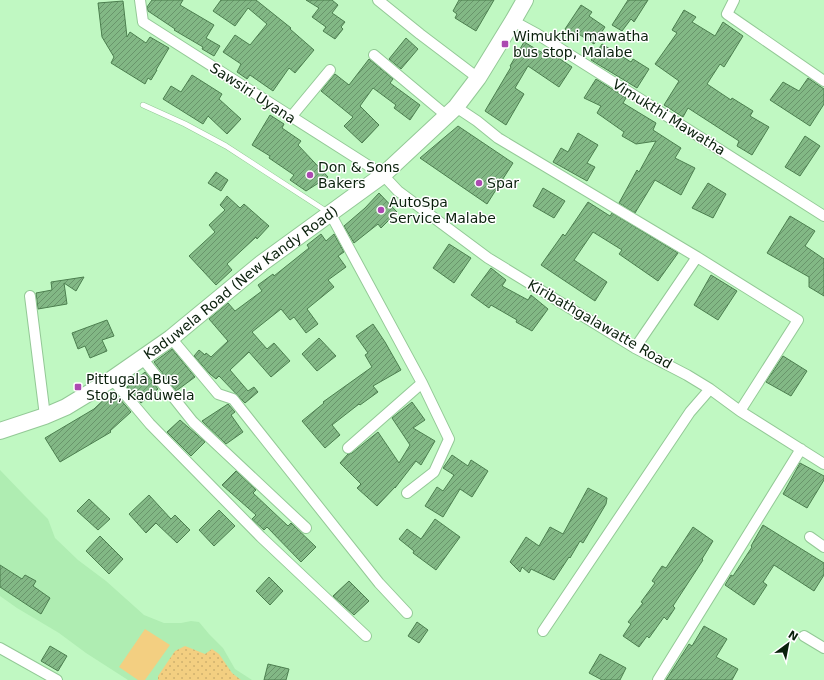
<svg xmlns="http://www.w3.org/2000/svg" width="824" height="680" viewBox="0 0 824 680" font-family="'DejaVu Sans',sans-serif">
	<defs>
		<pattern id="grass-dots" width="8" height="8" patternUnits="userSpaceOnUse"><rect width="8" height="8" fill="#f3cf81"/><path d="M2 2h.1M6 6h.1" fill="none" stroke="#cfb16e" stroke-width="1.8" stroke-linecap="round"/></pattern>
		<pattern id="building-hatch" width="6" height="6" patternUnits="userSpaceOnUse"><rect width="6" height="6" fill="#82b885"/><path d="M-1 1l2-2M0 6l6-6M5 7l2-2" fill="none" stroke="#69956b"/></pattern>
	</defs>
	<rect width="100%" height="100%" fill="#c0f8c2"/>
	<!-- built -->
	<path fill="#afedb2" d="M0,470L25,496L48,519L55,538L78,560L106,581L144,615L164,623H181L191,621L199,622L209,634L223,648L235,669L252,680H128L86,653L59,633L17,608L0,596Z"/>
	<!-- grass -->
	<path fill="url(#grass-dots)" d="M185,646L205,654L212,649L219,654L232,673L241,680H158V676L175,651Z"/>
	<!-- garden -->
	<path fill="#f3cf81" d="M145,629L170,645L145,680H138L119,667Z"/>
	<!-- building -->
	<path fill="url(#building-hatch)" stroke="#4c7f4f" d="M152,0H183L180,5L214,25L206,38L220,46L214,56L202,49L203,47L174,30L175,29L148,11L147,7Z
		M221,0H256L291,28L290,29L314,50L295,73L289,68L273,91L250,75L247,79L237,72L241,64L223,52L235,35L250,45L267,24L248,8L235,26L213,11Z
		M306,0H332L338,5L332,13L345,22L341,27L343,29L335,39L323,31L326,27L312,17L319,8Z
		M459,0H494L476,31L455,18L457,14L453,11Z
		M628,0H648L634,22L631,19L622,31L612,25Z
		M123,1L127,37L130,32L146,43L150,37L169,48L156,70H157L151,80L148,78L145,84L111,63L114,57L102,37L98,3Z
		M581,5L592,12L589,16L605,27L594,44L577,33L575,35L565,29Z
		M684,10L696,17L692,22L715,36L723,22L743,36L724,67L720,64L707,84L731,100L732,98L753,111L750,116L769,127L752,155L737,146L739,141L688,108L683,117L664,105L679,81L655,64L677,33L672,30Z
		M406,38L418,49L401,69L389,59Z
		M524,42L548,56L551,53L572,67L559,87L528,66L515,88L524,94L506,125L485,111L511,67L510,66Z
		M602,44L631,62L633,59L649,69L637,88L591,60Z
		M369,59L393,79L390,83L420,105L410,120L394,108L396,105L373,88L360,106L379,125L362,143L344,126L353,117L321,91L335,74L349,85Z
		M192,75L222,94L219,99L241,119L227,134L208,116L203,124L163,99L171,86L181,92Z
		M808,78L824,89V104L810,126L770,100L783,82L799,91Z
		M596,79L626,98L623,103L656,123L653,130L681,148L675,158L695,168L681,195L655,180L635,213L619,203L637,170L639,172L656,141L636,144L622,136L624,132L597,113L601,106L584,98Z
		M270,115L284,124L282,128L301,141L298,145L328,177L306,191L290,180L294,175L269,158L270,156L252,145Z
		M458,126L513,163L487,204L420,158Z
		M578,133L598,145L587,163L595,167L587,181L553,162L561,148L568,152Z
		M805,136L820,146L800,176L785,167Z
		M216,172L228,180L221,191L208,183Z
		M708,183L726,194L713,218L692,208Z
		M543,188L565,201L554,218L533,206Z
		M379,193L397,212L381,228L378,224L354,243L344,226L365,208Z
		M227,196L240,208L244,204L269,226L257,239L256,237L227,264L232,270L216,285L189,256L215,232L209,225L225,210L220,205Z
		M588,202L610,216L612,213L678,253L658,281L619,254L622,250L593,232L574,260L607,282L595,301L541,265L563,234L565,236Z
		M790,216L815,231L805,246L824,259V296L809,287V277L767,253Z
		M321,234L326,241L334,234L344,252L338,256L346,267L328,280L334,287L307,309L318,324L306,333L294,317L290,320L281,309L252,332L267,349L274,343L290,361L271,377L249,352L230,370L248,391L254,387L258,392L245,403L219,376L216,379L210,374L194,356L199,350L205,355L206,353L211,357L228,341L209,319L228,303L235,311L262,291L258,285L273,274L274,276L309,248L307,245Z
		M449,244L471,258L454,283L433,268Z
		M491,268L506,280L502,286L528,300L531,295L548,309L532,331L516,322L517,320L491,305L489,308L471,295Z
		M711,275L737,291L718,320L694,305Z
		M84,277L76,291L64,283L67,304L38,309L36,293L52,290L51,282Z
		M107,320L114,336L102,340L107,351L90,358L85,346L78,349L72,333Z
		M373,324L385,342L401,370L373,386L378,392L360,405L359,404L332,425L340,435L325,448L302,421L324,403L323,402L372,367L365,355L368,353L356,336Z
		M319,338L336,356L317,371L302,354Z
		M172,349L195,377L176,391L154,362Z
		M783,356L807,371L791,396L766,382Z
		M145,372L158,389L141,403L127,387Z
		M113,391L131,412L110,431L111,432L60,462L45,438L94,409Z
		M412,402L425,420L413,428L435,441L421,465L416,461L395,488V487L377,506L357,488L361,484L340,463L348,454L352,453L378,432L399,463L410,445L392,418Z
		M228,404L235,412L231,415L243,432L226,444L202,421Z
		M180,420L205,442L191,456L167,432Z
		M452,455L468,466L471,460L488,471L472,497L460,489L443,517L425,506L437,487L443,491L454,475L443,468Z
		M800,463L824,476V480L807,508L783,494Z
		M236,471L256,490L253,493L288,526L291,523L316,547L301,562L267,527L264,530L252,519L256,515L222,485Z
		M588,488L607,498L606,504L583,543L580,541L570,558L569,557L554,580L531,569L529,573L522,567L520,572L510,562L526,537L539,546L550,527L563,534Z
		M149,495L171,519L175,515L190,530L177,543L156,523L146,533L129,514Z
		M89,499L110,519L98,530L77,511Z
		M219,510L235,526L214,546L199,530Z
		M435,519L460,537L436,570L413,553L414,551L399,539L407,529L421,539Z
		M763,525L824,563V575L814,591L774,565L763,582L767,585L754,605L725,585L731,575L733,576L752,547L751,546Z
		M693,527L713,541L702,559L703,560L673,606L675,608L667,620L664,617L649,638L647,636L639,647L623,636L631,624L628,622L643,603L641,602L655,583L652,581L662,566L666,568Z
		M100,536L123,559L109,574L86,551Z
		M0,565L22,579L25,575L36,581L33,586L50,598L41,614L0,587Z
		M269,577L283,591L270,605L256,591Z
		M349,581L369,601L354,615L333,596Z
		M417,622L428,630L419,643L408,636Z
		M704,626L727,639L716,657L738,669L732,680H666L689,644L692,646Z
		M50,646L67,656L58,671L41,661Z
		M600,654L626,668L620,680H602L589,673Z
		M268,664L289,669L286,680H264Z"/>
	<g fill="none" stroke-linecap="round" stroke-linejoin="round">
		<!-- service casing -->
		<g stroke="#93c996" stroke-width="6">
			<path id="service" d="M143,105L185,124L226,146L329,213"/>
		</g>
		<!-- minor casing -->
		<g stroke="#93c996" stroke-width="12">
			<path id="minor" d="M140,0L143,22L383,175L398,191L488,258L635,348L687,375L710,389L740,411L824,464
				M378,0L420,34L478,78
				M734,0L727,14L824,81
				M513,21L537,34L648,104L824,216
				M374,55L447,116
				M456,107L477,121L498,138L697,257L635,348
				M291,117L330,70
				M330,213L422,383L449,439L434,472L407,493
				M697,257L798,320L740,411
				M30,296L45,416
				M171,338L218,394L233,399L379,583L407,613
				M142,358L193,422L306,528
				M112,379L150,424L261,537L366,636
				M348,448L422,383
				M810,537L824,547
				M543,631L690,412L710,389
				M804,636L824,648
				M0,648L57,680
				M658,680L801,449"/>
		</g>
		<!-- primary casing -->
		<g stroke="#93c996" stroke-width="18">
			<g id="primary">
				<path id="s1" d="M0,431L45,416L66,407L112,379L171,338L262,263L383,175L456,107L478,78L513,21L525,0"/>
			</g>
		</g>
		<!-- service -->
		<use href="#service" stroke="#fff" stroke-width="5"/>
		<!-- minor -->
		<use href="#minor" stroke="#fff" stroke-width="10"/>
		<!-- primary -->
		<use href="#primary" stroke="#fff" stroke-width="16"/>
	</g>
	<!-- markers -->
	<g fill="#ac4ab1" stroke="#fff" stroke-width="1.5">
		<rect x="501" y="40" width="8" height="8" rx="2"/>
		<circle cx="310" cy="175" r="4"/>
		<circle cx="479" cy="183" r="4"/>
		<circle cx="381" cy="210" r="4"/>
		<rect x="74" y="383" width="8" height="8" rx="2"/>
	</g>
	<g text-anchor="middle" stroke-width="3" stroke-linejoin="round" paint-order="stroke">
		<!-- poi labels -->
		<g font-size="14" fill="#0a200c" stroke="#fff" text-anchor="start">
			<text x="513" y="41">Wimukthi mawatha<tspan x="513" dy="16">bus stop, Malabe</tspan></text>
			<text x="318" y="172">Don &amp; Sons<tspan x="318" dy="16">Bakers</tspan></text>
			<text x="487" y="188">Spar</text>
			<text x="389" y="207">AutoSpa<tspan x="389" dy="16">Service Malabe</tspan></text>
			<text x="86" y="384">Pittugala Bus<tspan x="86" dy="16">Stop, Kaduwela</tspan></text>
		</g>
		<!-- street labels -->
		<g font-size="14" fill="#0a200c" stroke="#fff">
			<text transform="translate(253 93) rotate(33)" y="5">Sawsiri Uyana</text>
			<text transform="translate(669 117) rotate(32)" y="5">Vimukthi Mawatha</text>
			<text dy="5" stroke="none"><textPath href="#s1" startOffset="285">Kaduwela Road (New Kandy Road)</textPath></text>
			<text transform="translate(600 324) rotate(30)" y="5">Kiribathgalawatte Road</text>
		</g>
	</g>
	<!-- north arrow -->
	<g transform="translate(788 644) rotate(32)" stroke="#ffffff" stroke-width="3" paint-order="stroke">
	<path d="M0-3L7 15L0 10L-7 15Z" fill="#0a200c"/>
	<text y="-6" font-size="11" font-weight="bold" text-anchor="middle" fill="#0a200c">N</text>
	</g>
</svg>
